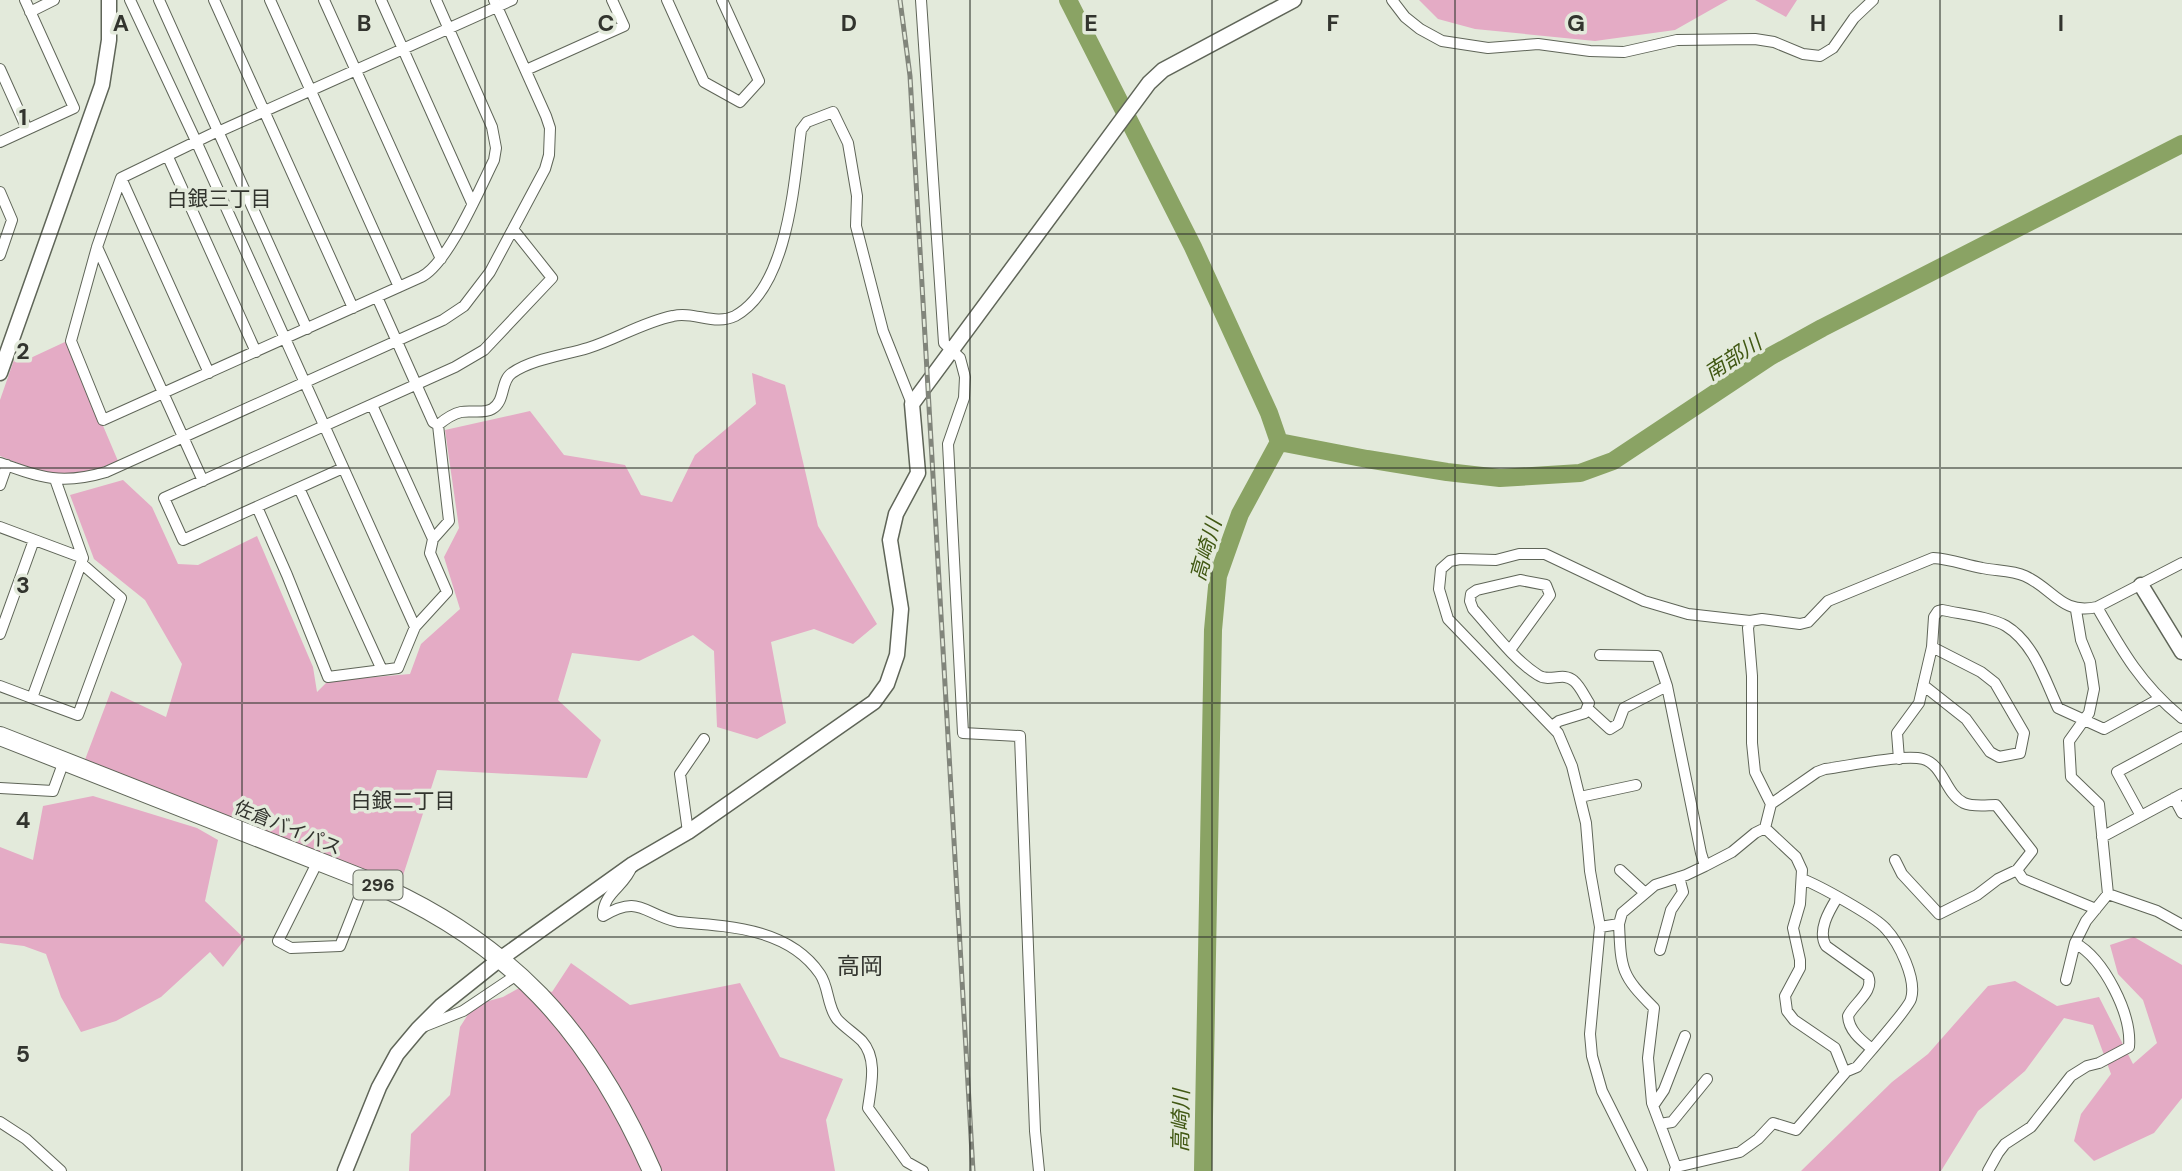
<svg xmlns="http://www.w3.org/2000/svg" width="2182" height="1171" viewBox="0 0 2182 1171" font-family="'DM Sans','Noto Sans JP',sans-serif">
	<rect width="100%" height="100%" fill="#e3eadb"/>
	<!-- green -->
	<path fill="#e4abc5" d="M1419,0H1728L1675,30L1595,41L1475,29L1438,19Z
		M1755,0H1797L1786,17Z
		M67,341L118,461C68,482 48,476 0,456V400L15,357L24,361Z
		M752,373L785,385L818,526L877,624L853,644L814,629L771,642L786,723L757,739L717,727L714,651L693,635L639,661L572,653L558,700L601,740L587,778L437,770L399,888L83,765L111,691L166,717L182,664L145,600L94,559L70,495L123,480L152,507L178,564L198,565L257,536L313,667L317,692L328,681L410,674L421,644L460,609L444,557L459,528L445,430L530,411L564,455L625,465L641,495L672,502L695,455L756,404Z
		M93,796L197,828L218,840L205,901L245,939L223,967L210,952L161,997L116,1021L81,1032L61,997L46,954L24,946L0,943V847L33,860L43,806Z
		M2134,937L2182,965V1098L2154,1133L2094,1161L2074,1141L2081,1114L2111,1074L2093,1025L2064,1018L2025,1071L1978,1111L1941,1171H1801L1892,1082L1928,1054L1988,986L2015,981L2057,1006L2099,997L2133,1064L2157,1043L2143,1000L2118,974L2110,945Z
		M571,963L630,1005L740,983L780,1057L843,1079L826,1120L835,1171H409L411,1134L450,1095L460,1027L474,1005L503,997L528,983L552,992Z"/>
	<g fill="none" stroke-linecap="round" stroke-linejoin="round">
		<!-- river -->
		<path stroke="#8aa364" stroke-width="18" d="M1068,0L1193,247L1269,413L1279,442L1240,514L1230,542L1218,576L1213,630L1203,1171
			M1279,442L1367,459L1447,472L1500,478L1580,473L1613,461L1771,356L1822,328L2182,144"/>
		<!-- street casing -->
		<g stroke="#5f6558" stroke-width="12">
			<path id="street" d="M130,0L196,141L415,627
				M159,0L307,329
				M214,0L353,308
				M270,0L399,287
				M324,0L441,259
				M381,0L472,203
				M667,0L704,82L740,102L759,81L722,0
				M921,0L944,343L960,358L965,377L964,398L948,444L963,733L1020,736L1035,1131L1039,1171
				M1392,0L1405,17L1420,29L1442,41L1488,48L1538,44L1590,51L1624,52L1677,40L1755,39L1774,42L1803,54L1820,56L1833,48L1854,18L1873,0
				M30,12L54,0
				M0,69L27,129
				M526,70L624,26L612,0
				M218,131L121,178L97,247L71,341L103,420L421,277C448,264 480,188 494,160L496,148L492,127L436,0
				M218,132L512,0
				M0,142L74,108L25,0
				M168,157L256,352
				M121,178L209,373
				M0,192L12,220L0,255
				M97,247L203,481
				M377,297L433,422L438,425C444,420 452,414 461,412C471,410 483,414 492,409C506,401 500,381 512,373C532,359 565,355 588,348C617,339 643,322 673,316C694,311 715,326 735,316C788,287 794,183 801,130L807,122L833,112L848,143L857,196L856,226L883,331L912,404
				M372,405L433,539
				M0,463C42,478 62,485 106,472L443,320L464,306L490,272L545,169L549,155L550,128L546,116L494,0
				M343,468L183,540L164,498L455,367L484,350L552,278L513,229
				M0,485L7,465
				M299,488L382,670
				M257,507L287,575L328,677L398,668L415,627L447,592L430,553L433,539L449,521L438,425
				M0,527L83,558
				M2097,607C2122,651 2142,686 2182,718
				M2076,610L2081,640L2090,662L2094,689L2089,713L2069,741L2071,777L2099,804L2108,894L2157,911L2182,925
				M0,634L34,540
				M1510,650L1550,595L1546,585L1520,580L1477,590L1471,594L1470,601L1473,609C1492,630 1514,660 1538,675C1549,683 1563,671 1574,681C1580,686 1585,697 1589,703L1585,713L1559,721L1552,726
				M1600,655L1657,656L1667,686
				M1923,685L1966,719L1990,752L1999,757L2020,753L2024,733L1995,683L1981,672L1932,647
				M0,686L32,698L83,558L55,479
				M32,698L78,715L121,598L81,563
				M1587,708L1610,729L1618,724L1624,708L1667,686L1701,853L1705,866
				M1899,759L1897,733L1919,703L1932,647L1934,617L1938,611L1942,610C1960,614 1991,617 2006,626C2034,643 2045,680 2058,708L2104,729L2159,699
				M0,788L53,791L64,761
				M1580,797L1636,785
				M2174,798L2182,813
				M1771,804L1755,772L1752,743V676L1748,628L1750,621L1762,619L1800,624L1808,622L1828,601L1933,558C1951,559 1965,565 1982,568C1996,571 2012,570 2025,576C2054,589 2061,615 2097,607L2182,563
				M2141,816L2117,772L2182,737
				M688,832L680,774L704,739
				M2102,837L2182,794
				M318,861L278,941L291,948L340,946L366,880
				M632,866C625,887 603,892 603,916C640,894 643,914 678,922C728,926 789,928 820,974C829,987 827,1006 837,1019C844,1027 854,1033 862,1041C878,1059 871,1086 868,1108L907,1162L923,1171
				M1620,870L1645,893
				M2017,870L2023,879L2096,909
				M1802,879C1818,885 1875,916 1886,929C1899,943 1917,979 1911,999C1909,1008 1866,1056 1857,1067L1845,1072
				M1837,898C1829,911 1817,931 1826,946L1868,976C1875,991 1854,1003 1848,1016C1849,1031 1861,1040 1872,1049
				M1619,924C1621,970 1621,975 1654,1008L1648,1058L1652,1103L1676,1167L1675,1170
				M1600,927L1619,924L1622,913L1655,885L1686,875L1705,866L1732,852L1755,833L1765,828L1771,804L1817,772L1825,769C1849,766 1903,754 1923,759C1944,765 1945,794 1964,803C1972,807 1987,805 1996,805L2032,851L2017,870L1998,879L1977,895L1939,914L1902,874L1895,860
				M1660,950L1671,910L1683,892L1679,877
				M2066,980L2075,943L2086,921L2108,894
				M425,1026L463,1011L518,974
				M1653,1106L1664,1090L1685,1036
				M0,1122L26,1139L61,1171
				M1660,1124L1672,1122L1707,1079
				M1676,1167L1740,1152L1758,1139L1773,1123L1796,1130L1845,1073L1835,1048L1794,1020L1787,1011L1785,996L1800,968V960L1793,928L1800,904L1802,870L1796,857L1765,828
				M1642,1171L1602,1091L1592,1056L1590,1034L1600,927L1590,871L1586,823L1572,766L1558,733L1448,619L1439,589L1441,569L1450,561L1460,559L1496,560L1519,554H1545L1644,601L1688,614L1750,621
				M1988,1171L1998,1153L2005,1144L2031,1127L2071,1076L2087,1066L2099,1063L2129,1047C2132,1014 2104,959 2075,943"/>
		</g>
		<!-- secondary casing -->
		<g stroke="#5f6558" stroke-width="17">
			<path id="secondary" d="M0,373L102,85L109,40V0
				M2141,585L2182,652
				M345,1171L379,1087L397,1054L418,1029L441,1006L500,959L633,864L688,832L874,702L887,684L897,655L901,609L890,540L896,514L918,473L912,404L1149,83L1163,70L1294,0"/>
		</g>
		<!-- highway casing -->
		<g stroke="#5f6558" stroke-width="20">
			<path id="highway" d="M0,736L366,880C510,941 590,1030 652,1171"/>
		</g>
		<!-- street -->
		<use href="#street" stroke="#fff" stroke-width="10"/>
		<!-- secondary -->
		<use href="#secondary" stroke="#fff" stroke-width="14"/>
		<!-- highway -->
		<use href="#highway" stroke="#fff" stroke-width="18"/>
		<!-- rail casing -->
		<g stroke="#81857b" stroke-width="5">
			<path id="rail" d="M900,0L910,76L973,1171"/>
		</g>
		<!-- rail -->
		<use href="#rail" stroke="#e3eadb" stroke-width="2.5" stroke-dasharray="8" stroke-linecap="butt"/>
	</g>
	<!-- grid -->
	<path fill="none" stroke="#32342e" stroke-width="2" stroke-opacity="0.55" d="M242,0V1171M485,0V1171M727,0V1171M970,0V1171M1212,0V1171M1455,0V1171M1697,0V1171M1940,0V1171M0,234H2182M0,468H2182M0,703H2182M0,937H2182"/>
	<g text-anchor="middle" stroke-width="7" stroke-linejoin="round" paint-order="stroke">
		<!-- shield labels -->
		<rect fill="#e3eadb" stroke="#676b62" stroke-width="2" x="353.5" y="870.5" width="49" height="29" rx="5"/>
		<g font-size="18" font-weight="bold" fill="#32342e">
			<text x="378" y="891">296</text>
		</g>
		<!-- street labels -->
		<g font-size="19" fill="#32342e" stroke="#e3eadb">
			<text transform="translate(288 827) rotate(22)" y="7">佐倉バイパス</text>
		</g>
		<!-- neighbourhood labels -->
		<g font-size="21" fill="#32342e" stroke="#e3eadb">
			<text x="219" y="206">白銀三丁目</text>
			<text x="403" y="808">白銀二丁目</text>
		</g>
		<!-- water labels -->
		<g font-size="21" font-style="italic" fill="#415813" stroke="#e3eadb">
			<text transform="translate(1733 358) rotate(-33)" y="7">南部川</text>
			<text transform="translate(1206 550) rotate(-74)" y="7">高崎川</text>
			<text transform="translate(1181 1121) rotate(-89)" y="7">高崎川</text>
		</g>
		<!-- quarter labels -->
		<g font-size="23" fill="#32342e" stroke="#e3eadb">
			<text x="860" y="974">高岡</text>
		</g>
	</g>
	<g font-size="23" text-anchor="middle" font-weight="bold" fill="#32342e" stroke="#e3eadb" stroke-width="7" stroke-linejoin="round" paint-order="stroke">
		<text x="121" y="31">A</text>
		<text x="364" y="31">B</text>
		<text x="606" y="31">C</text>
		<text x="849" y="31">D</text>
		<text x="1091" y="31">E</text>
		<text x="1333" y="31">F</text>
		<text x="1576" y="31">G</text>
		<text x="1818" y="31">H</text>
		<text x="2061" y="31">I</text>
		<text x="23" y="125">1</text>
		<text x="23" y="359">2</text>
		<text x="23" y="593">3</text>
		<text x="23" y="828">4</text>
		<text x="23" y="1062">5</text>
	</g>
</svg>
